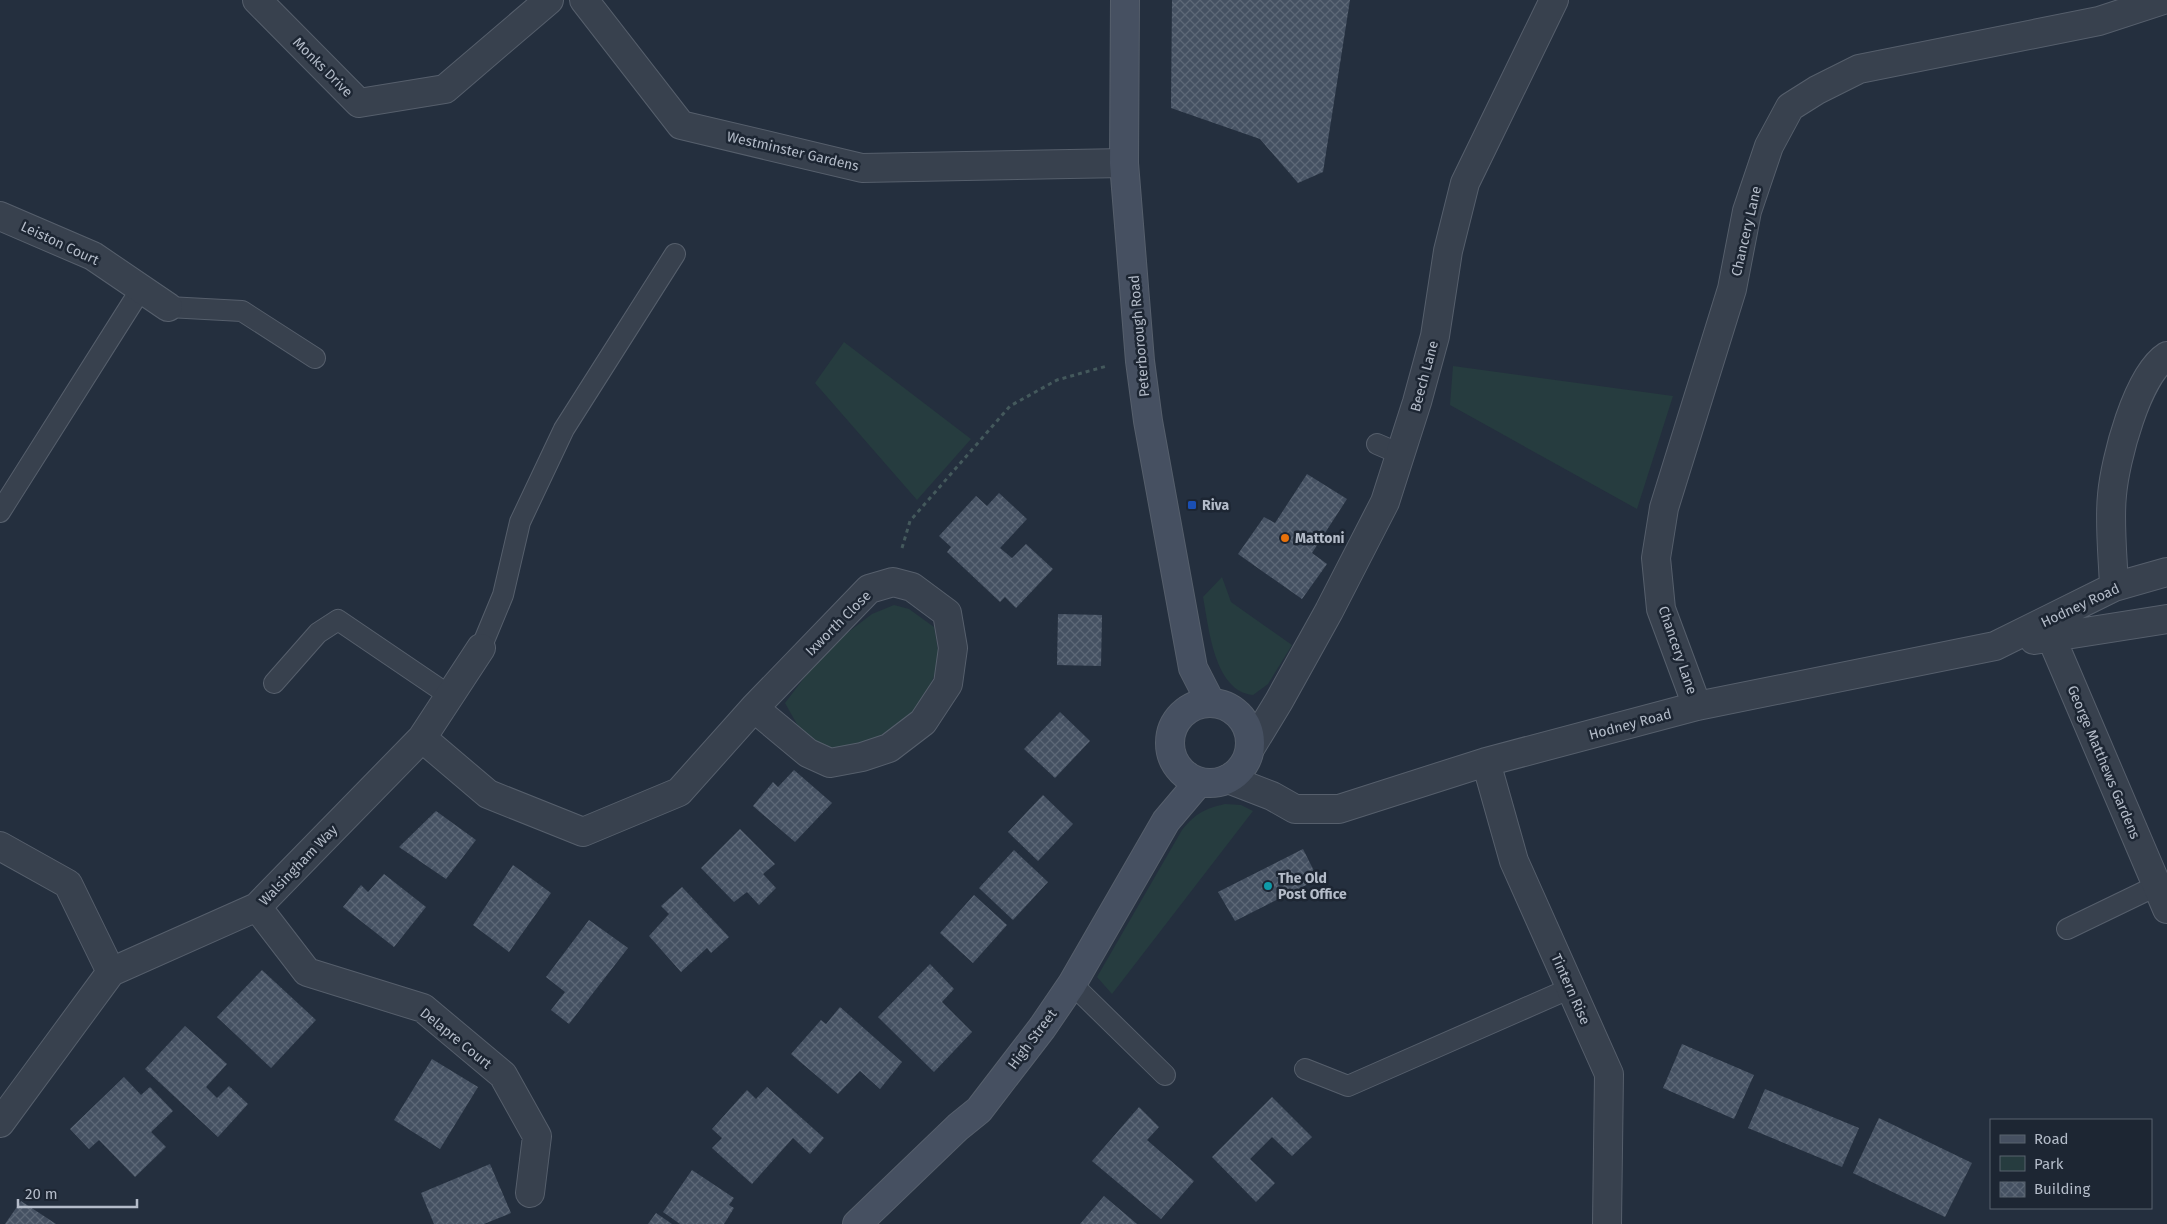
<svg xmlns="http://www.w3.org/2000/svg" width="2167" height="1224" viewBox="0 0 2167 1224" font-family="'Fira Sans',sans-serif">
	<defs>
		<pattern id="building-cross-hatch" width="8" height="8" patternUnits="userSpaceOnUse" patternTransform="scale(1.25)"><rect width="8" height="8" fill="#455162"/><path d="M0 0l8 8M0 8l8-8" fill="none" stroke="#5d6877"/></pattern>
	</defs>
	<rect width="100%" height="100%" fill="#242f3e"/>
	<!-- green -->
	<path fill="#263c3f" d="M844,342L971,439L917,500L815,383Z
		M1453,366L1673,396L1637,509L1450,405Z
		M1222,577L1231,602L1292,645L1268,684L1253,695C1214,691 1209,628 1203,597Z
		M894,605L909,609L934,627L940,662L923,702L889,733L855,748H824L802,733L785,703L826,649L872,614Z
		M1225,804L1241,805L1253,811L1112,994L1097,977L1182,830C1196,813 1204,809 1225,804Z"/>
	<!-- building -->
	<path fill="url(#building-cross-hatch)" d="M1172,0H1350L1323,172L1298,183L1260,139L1171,108Z
		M1307,474L1347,499L1312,553L1327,564L1302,599L1238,554L1264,517L1275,523Z
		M999,493L1027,519L1000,548L1012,558L1026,544L1053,569L1016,608L1005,597L1000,602L947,552L951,547L939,536L976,496L987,506Z
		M1058,614L1102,615L1101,666L1057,665Z
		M1060,712L1090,741L1055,778L1024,749Z
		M794,770L832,803L795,842L753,806L773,782L778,787Z
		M1043,795L1073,824L1038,861L1008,832Z
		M436,811L476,840L446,879L399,847Z
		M740,829L775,864L763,874L776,888L759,905L747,892L734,902L701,868Z
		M1303,849L1318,879L1235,921L1218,892Z
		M1014,850L1048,882L1013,920L979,888Z
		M513,865L551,893L509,952L473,925Z
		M384,874L426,907L394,947L343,907L361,885L368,892Z
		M682,887L729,937L711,953L707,948L681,972L649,936L669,914L661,906Z
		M974,895L1007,925L973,963L940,933Z
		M589,920L628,948L569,1024L551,1010L565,992L546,977Z
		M930,964L954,989L942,1002L972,1032L934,1072L878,1017Z
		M262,970L316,1020L271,1068L217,1017Z
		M840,1007L902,1062L880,1089L860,1071L838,1094L791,1054L821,1020L826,1024Z
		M185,1026L227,1064L206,1087L217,1098L229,1086L248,1104L218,1137L145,1069Z
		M1682,1044L1754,1075L1734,1119L1663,1088Z
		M432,1059L478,1087L440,1149L394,1120Z
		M124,1077L141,1095L150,1087L173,1111L151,1132L166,1147L135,1177L99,1140L89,1149L70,1129Z
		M767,1087L824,1138L810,1154L793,1138L752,1184L712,1148L722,1138L712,1129L747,1090L756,1099Z
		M1765,1089L1859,1128L1842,1167L1748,1128Z
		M1272,1097L1312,1137L1292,1156L1272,1137L1250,1159L1275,1183L1256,1202L1212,1157Z
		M1139,1107L1159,1127L1147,1140L1194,1181L1161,1219L1092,1161Z
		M1879,1118L1972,1163L1945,1217L1853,1173Z
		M490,1164L511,1213L484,1224H434L421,1193Z
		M692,1170L734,1198L729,1205L734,1208L724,1224H680L663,1212Z
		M1104,1196L1137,1224H1080Z
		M21,1201L56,1224H5Z
		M656,1213L672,1224H648Z"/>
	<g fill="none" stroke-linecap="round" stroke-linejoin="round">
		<!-- lane casing -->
		<g stroke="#565f6c" stroke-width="22">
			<path id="lane" d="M168,307L242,311L315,358
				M1377,444L1400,454
				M0,512L141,289
				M481,648L503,595L520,522L564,429L675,254
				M274,683L318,633L338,620L450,696
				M2067,929L2156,886
				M1072,984L1165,1075
				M1305,1069L1348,1086L1571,988"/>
		</g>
		<!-- street casing -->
		<g stroke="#565f6c" stroke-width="30">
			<path id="street" d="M257,0L359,103L445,89L549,0
				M584,0L681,125L862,168L1124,163
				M0,216L93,256L168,307
				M893,582L912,587L947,613L953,648L948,684L923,722L889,748L862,757L830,763L808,753L754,708L869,589Z
				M2114,587C2113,558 2109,523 2112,495C2115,460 2137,375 2167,356
				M2051,637L2167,909
				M2034,640L2167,619
				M1697,706L1661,609L1656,558L1664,508L1732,289L1747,211L1769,146L1790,107L1817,90L1859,69L2099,21L2163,0
				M422,738L488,794L583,832L679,792L754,708
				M1251,747L1279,701L1329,611L1385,502L1417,402L1435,336L1448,251L1465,183L1554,0
				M1486,762L1514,861L1609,1074L1607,1224
				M1228,779L1272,796L1295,809H1339L1486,762L1697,706L1995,646L2114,587L2167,572
				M0,846L68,884L111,972
				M257,907L307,972L423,1008L503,1075L537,1136L530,1193
				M0,1123L111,972L257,907L422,738L481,648"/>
		</g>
		<!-- secondary casing -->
		<g stroke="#565f6c" stroke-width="30">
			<path id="secondary" d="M1125,0L1124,163L1140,361L1148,421L1193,668L1211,703
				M1170 743a40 40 0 1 1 80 0a40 40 0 1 1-80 0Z
				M857,1224L958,1127L979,1110L1042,1028L1072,984L1166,821L1199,782"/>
		</g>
		<!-- path -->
		<path stroke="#44595c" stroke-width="3" stroke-dasharray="4 4" stroke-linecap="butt" d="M902,548L910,521L1010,406L1057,380L1107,366"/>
		<!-- lane -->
		<use href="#lane" stroke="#38414e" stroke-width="20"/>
		<!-- street -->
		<use href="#street" stroke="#38414e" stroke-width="28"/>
		<!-- secondary -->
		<use href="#secondary" stroke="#465061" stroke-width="28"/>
	</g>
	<!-- markers -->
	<rect fill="#1a4fb4" stroke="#1d2633" stroke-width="2" x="1187" y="500" width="10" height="10" rx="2.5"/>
	<circle fill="#e8710a" stroke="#1d2633" stroke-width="2" cx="1285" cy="538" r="5"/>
	<circle fill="#0f9aa8" stroke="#1d2633" stroke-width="2" cx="1268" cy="886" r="5"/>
	<g text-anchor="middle" stroke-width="5" stroke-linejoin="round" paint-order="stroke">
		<!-- street labels -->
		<g font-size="14" fill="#b4bcc9" stroke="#1d2633">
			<text transform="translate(323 67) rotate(45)" y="5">Monks Drive</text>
			<text transform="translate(793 151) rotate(13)" y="5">Westminster Gardens</text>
			<text transform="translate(1746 231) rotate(-77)" y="5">Chancery Lane</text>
			<text transform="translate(60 243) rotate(25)" y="5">Leiston Court</text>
			<text transform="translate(1139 336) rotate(-95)" y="5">Peterborough Road</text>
			<text transform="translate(1424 376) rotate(-75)" y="5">Beech Lane</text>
			<text transform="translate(2080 605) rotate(-25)" y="5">Hodney Road</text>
			<text transform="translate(838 623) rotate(-45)" y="5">Ixworth Close</text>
			<text transform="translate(1678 650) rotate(71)" y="5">Chancery Lane</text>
			<text transform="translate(1630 724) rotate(-15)" y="5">Hodney Road</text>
			<text transform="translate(2104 762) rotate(67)" y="5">George Matthews Gardens</text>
			<text transform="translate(298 865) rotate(-46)" y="5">Walsingham Way</text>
			<text transform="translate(1571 989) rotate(66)" y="5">Tintern Rise</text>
			<text transform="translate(456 1038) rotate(39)" y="5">Delapre Court</text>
			<text transform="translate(1032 1039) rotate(-53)" y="5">High Street</text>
		</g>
		<!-- poi labels -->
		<g font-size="14" font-weight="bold" fill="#b4bcc9" stroke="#1d2633" text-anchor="start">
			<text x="1202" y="510">Riva</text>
			<text x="1295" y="543">Mattoni</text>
			<text x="1278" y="883">The Old<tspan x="1278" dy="16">Post Office</tspan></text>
		</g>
	</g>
	<!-- legend -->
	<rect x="1990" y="1119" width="162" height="90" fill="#1d2633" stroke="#59626f"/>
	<rect x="2000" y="1135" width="25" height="8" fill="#465061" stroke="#59626f"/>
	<text x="2034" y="1144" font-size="15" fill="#b4bcc9">Road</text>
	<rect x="2000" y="1156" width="25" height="15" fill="#263c3f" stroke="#59626f"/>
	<text x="2034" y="1169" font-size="15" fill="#b4bcc9">Park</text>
	<rect x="2000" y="1182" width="25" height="15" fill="url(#building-cross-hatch)" stroke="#59626f"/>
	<text x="2034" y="1194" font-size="15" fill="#b4bcc9">Building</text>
	<!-- scale -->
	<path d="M18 1199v8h119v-8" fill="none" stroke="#b4bcc9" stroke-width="2.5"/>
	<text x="25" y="1199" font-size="15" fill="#b4bcc9" stroke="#1d2633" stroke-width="4" paint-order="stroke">20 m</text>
</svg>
